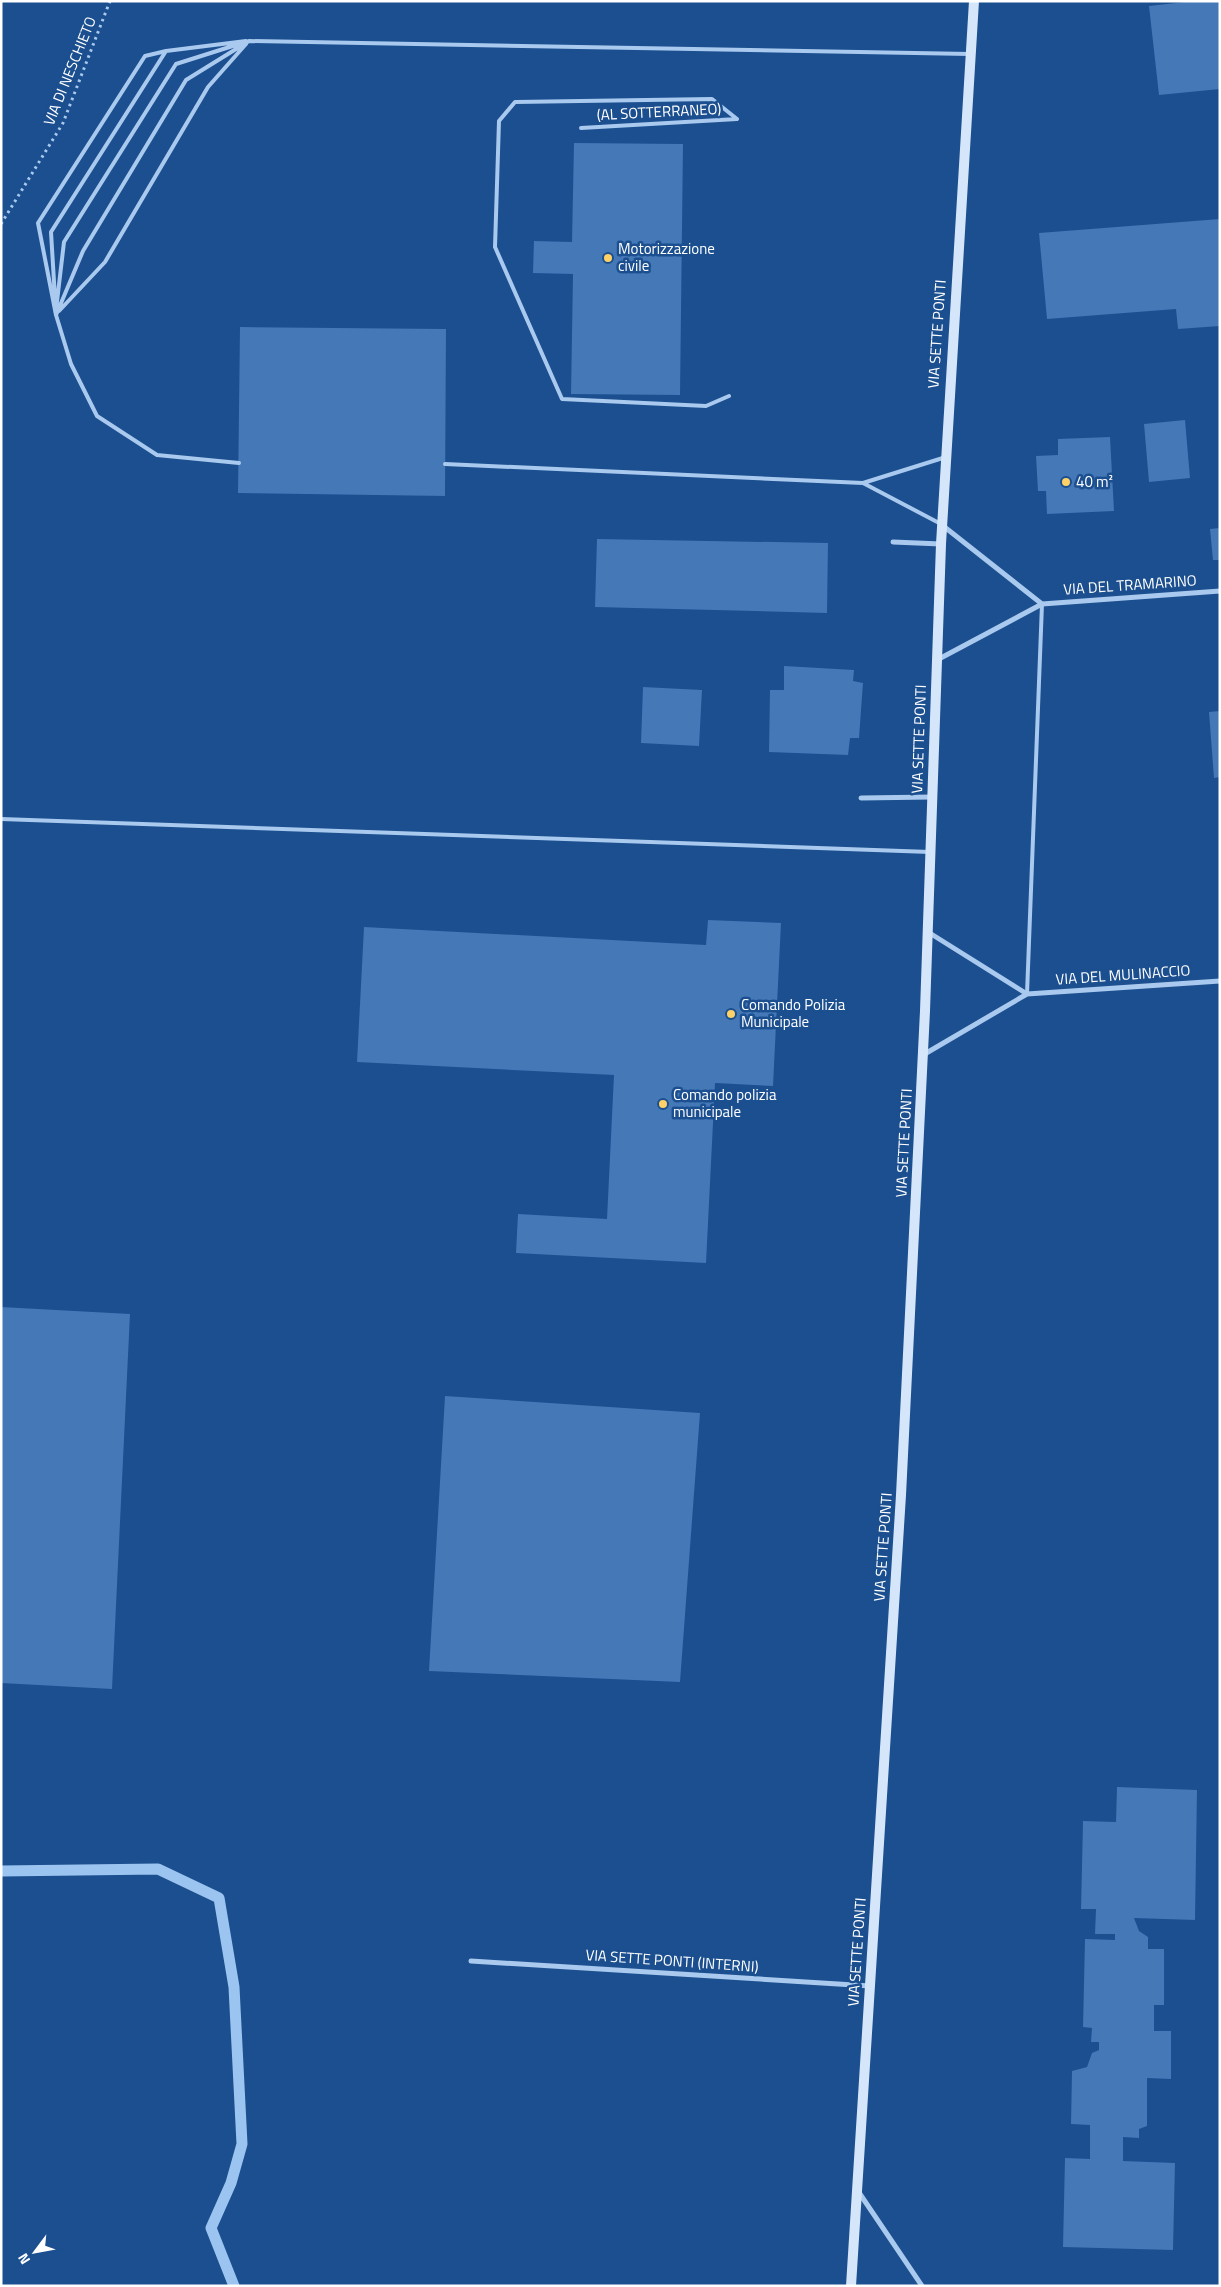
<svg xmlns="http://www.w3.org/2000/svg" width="1221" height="2287" viewBox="0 0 1221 2287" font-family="'Titillium Web',sans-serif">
	<rect width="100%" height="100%" fill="#1b4f8f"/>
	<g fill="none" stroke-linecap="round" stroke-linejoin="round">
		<!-- stream -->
		<path stroke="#9cc4f0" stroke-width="11" d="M1,1871L158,1869L219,1898L234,1987L242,2144L231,2183L211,2228L234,2286"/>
	</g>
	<!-- building -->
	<path fill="#4478b7" d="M1194,1H1220V89L1159,95L1149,6Z
		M574,143L683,144L680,395L571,394L573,274L533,273L534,241L572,242Z
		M1220,219V326L1178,329L1176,309L1047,319L1039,233Z
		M240,327L446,329L445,496L238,493Z
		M1185,420L1190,478L1149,482L1144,424Z
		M1110,437L1114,511L1047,514L1046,491H1038L1036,456L1058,455V439Z
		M1220,528V560H1213L1210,529Z
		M597,539L828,543L827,613L595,607Z
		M784,666L854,670L853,681L863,683L859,738H850L848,755L769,752L770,690H784Z
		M643,687L702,690L699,746L641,743Z
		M1220,711V777L1214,778L1209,712Z
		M708,920L781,923L773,1086L715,1083L706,1263L516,1253L518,1214L607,1219L614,1075L357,1062L364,927L706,945Z
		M1,1307L130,1314L112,1689L1,1683Z
		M445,1396L700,1413L680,1682L429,1671Z
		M1117,1787L1197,1790L1195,1920L1134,1918L1139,1931L1148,1937V1949H1164V2005H1154V2031H1171V2079L1147,2078V2126L1139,2129V2138L1123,2137V2161L1175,2163L1173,2250L1063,2247L1065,2158L1090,2159V2125L1071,2124L1072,2071L1087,2067L1092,2053L1099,2050V2042H1091L1092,2028L1083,2027L1085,1939L1115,1940V1934H1095L1096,1909H1081L1083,1821L1116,1822Z"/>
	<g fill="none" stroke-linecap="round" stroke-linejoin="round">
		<!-- path -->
		<path stroke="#a9c9ee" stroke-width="3" stroke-dasharray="2.5 4" stroke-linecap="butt" d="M1,224L63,123L110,1"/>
		<!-- service -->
		<path stroke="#a9c9ee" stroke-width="4" d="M166,51L145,56L38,223L56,315L71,364L97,416L157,455L239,463
			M581,128L737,119
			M55,298L51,232L166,51L246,41
			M56,310L64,242L176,64L239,44
			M59,311L105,262L208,87L246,44
			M56,315L83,251L186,80L249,41L970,54
			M729,396L706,406L562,399L495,247L499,121L515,102L712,99L737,119
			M445,464L863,483L946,457
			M863,483L941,524
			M1,819L930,852
			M1027,994L1042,604"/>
		<!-- minor -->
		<path stroke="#a9c9ee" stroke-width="5" d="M942,525L1042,604
			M893,542L941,544
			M937,660L1042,604L1220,591
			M861,798L932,797
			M928,932L1027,994
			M923,1055L1027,994L1220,981
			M471,1961L870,1986
			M858,2191L922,2286"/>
		<!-- secondary -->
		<path stroke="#d6e6fa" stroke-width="10" d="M851,2286L901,1495L925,1011L941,544L974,1"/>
	</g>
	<!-- markers -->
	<g fill="#ffd166" stroke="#1b4f8f" stroke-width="2">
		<circle cx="608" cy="258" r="5"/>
		<circle cx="1066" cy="482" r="5"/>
		<circle cx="731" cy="1014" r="5"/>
		<circle cx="663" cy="1104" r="5"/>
	</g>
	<g text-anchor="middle" stroke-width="5" stroke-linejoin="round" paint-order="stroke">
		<!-- street labels -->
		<g font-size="15" fill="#fff" stroke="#1b4f8f">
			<text transform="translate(70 71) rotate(-68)" y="5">VIA DI NESCHIETO</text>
			<text transform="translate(659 112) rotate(-3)" y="5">(AL SOTTERRANEO)</text>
			<text transform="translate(937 334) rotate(-86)" y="5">VIA SETTE PONTI</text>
			<text transform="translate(1130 585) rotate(-4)" y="5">VIA DEL TRAMARINO</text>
			<text transform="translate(919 739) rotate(-88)" y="5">VIA SETTE PONTI</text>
			<text transform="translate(1123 975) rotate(-4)" y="5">VIA DEL MULINACCIO</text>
			<text transform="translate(904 1143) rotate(-87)" y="5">VIA SETTE PONTI</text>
			<text transform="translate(883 1547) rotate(-86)" y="5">VIA SETTE PONTI</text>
			<text transform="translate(857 1952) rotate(-86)" y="5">VIA SETTE PONTI</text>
			<text transform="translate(672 1961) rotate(4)" y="5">VIA SETTE PONTI (INTERNI)</text>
		</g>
		<!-- poi labels -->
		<g font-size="15" fill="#fff" stroke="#1b4f8f" text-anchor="start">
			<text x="618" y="254">Motorizzazione<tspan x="618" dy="17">civile</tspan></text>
			<text x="1076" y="487">40 m²</text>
			<text x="741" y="1010">Comando Polizia<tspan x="741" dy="17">Municipale</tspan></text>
			<text x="673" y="1100">Comando polizia<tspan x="673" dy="17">municipale</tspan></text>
		</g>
	</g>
	<!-- border -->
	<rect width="1221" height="2287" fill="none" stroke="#ffffff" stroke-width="5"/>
	<!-- north arrow -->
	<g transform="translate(35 2252) rotate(238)" stroke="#1b4f8f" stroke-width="4" paint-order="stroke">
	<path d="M0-4L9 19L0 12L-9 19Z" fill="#ffffff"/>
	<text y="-8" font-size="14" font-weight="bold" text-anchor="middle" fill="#ffffff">N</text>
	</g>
</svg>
